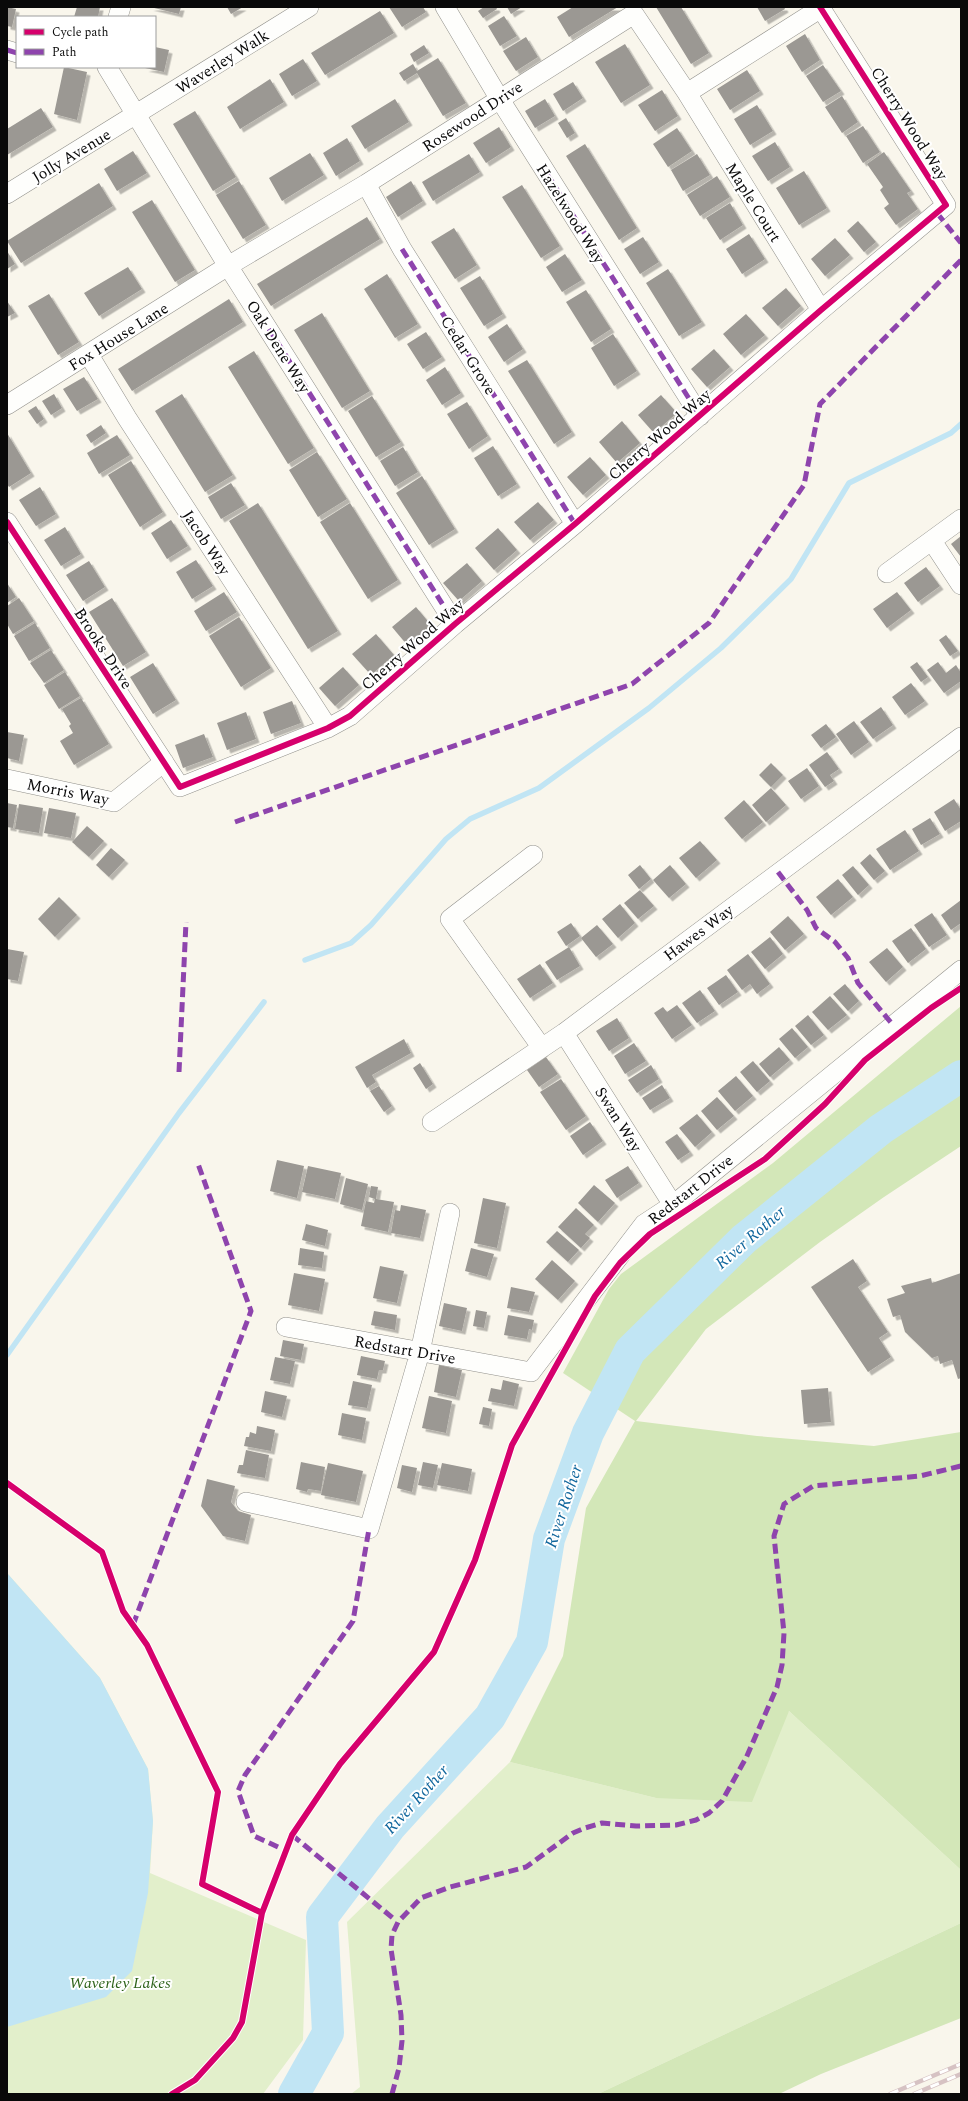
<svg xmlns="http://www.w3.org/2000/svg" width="968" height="2101" viewBox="0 0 968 2101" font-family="Spectral,serif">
	<defs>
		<filter id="shadow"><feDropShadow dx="3.5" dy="3.5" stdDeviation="0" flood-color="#0004"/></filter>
	</defs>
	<rect width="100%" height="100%" fill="#f9f6ec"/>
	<!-- green -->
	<path fill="#e2efcb" d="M7,1573L100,1678L148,1769L153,1821L150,1873L306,1940L303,2040L263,2094H7Z
		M789,1711L961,1870V1923L598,2094H351L360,2087L347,1922L510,1762L656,1798Z"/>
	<!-- forest -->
	<path fill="#d3e7b8" d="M961,1006V1146L884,1197L820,1242L706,1329L636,1421L757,1436L874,1446L961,1432V1870L789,1711L752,1802L656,1798L510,1762L563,1656L586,1508L635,1421L563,1373L609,1289L621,1274L773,1163Z
		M961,1923V2018L821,2074L779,2094H598Z"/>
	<!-- water -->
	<path fill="#c1e5f4" d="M7,1573L100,1678L148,1769L153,1821L148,1893L132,1971L106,1997L7,2027Z"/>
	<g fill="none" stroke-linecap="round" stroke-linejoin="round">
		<!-- stream -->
		<path stroke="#c1e5f4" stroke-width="5.5" d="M305,960L351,943L371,925L446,839L470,819L539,788L649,708L721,648L791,579L849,483L951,433L961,424
			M7,1355L179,1113L264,1002"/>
		<!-- river -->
		<path stroke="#c1e5f4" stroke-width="32" d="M294,2094L328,2033L322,1917L390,1827L490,1717L532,1642L549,1539L588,1433L630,1351L744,1239L881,1129L961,1076"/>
	</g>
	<!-- building -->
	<path fill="#9b9893" filter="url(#shadow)" d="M7,7L16,9L12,27L7,26Z
		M77,7H100L98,17H74Z
		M150,7H181L179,14Z
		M227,7H243L231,14Z
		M389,7H423L426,12L402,27Z
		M484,7H496L497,9L483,18L478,11Z
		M507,7H522L511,14Z
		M573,7H618L569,37L557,17Z
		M656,7H681L709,53L691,64Z
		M757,7H784L785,9L765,21Z
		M380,11L394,33L325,75L311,53Z
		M504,16L517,36L500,46L488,26Z
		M805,34L820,60L802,72L786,46Z
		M526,37L538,57L516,71L503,51Z
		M625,44L650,85L621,103L595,62Z
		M424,45L429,53L414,62L410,54Z
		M155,47L169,50L164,72L145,68L155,67Z
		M438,58L466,103L443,116L417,73L404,81L399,73L413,64L417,71Z
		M303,59L317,81L292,96L279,74Z
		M823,65L841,91L823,102L806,76Z
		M64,67L87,72L77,120L54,114Z
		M747,70L760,91L730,110L717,89Z
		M270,79L284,102L240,129L227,107Z
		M573,82L583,98L563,111L553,94Z
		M662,90L678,116L655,131L638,105Z
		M842,96L858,122L842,133L825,107Z
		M395,99L409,122L365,149L351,126Z
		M545,99L555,116L535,128L525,111Z
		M757,105L773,131L750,145L734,119Z
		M41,108L53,127L7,155V129Z
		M195,111L236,177L213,191L173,124Z
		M566,118L575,133L567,138L558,123Z
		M863,126L880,152L863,163L846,136Z
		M499,127L511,147L486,163L473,143Z
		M677,128L692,151L668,167L653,144Z
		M347,138L360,161L336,176L323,153Z
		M775,142L790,167L768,181L752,156Z
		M585,144L637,228L619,240L566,156Z
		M133,151L147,173L117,191L104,169Z
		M884,152L911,191L907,193L918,209L896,225L884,208L889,204L880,190L883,187L867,164Z
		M310,153L324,175L282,201L269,178Z
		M469,154L480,172L433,201L422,182Z
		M697,154L710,175L683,191L671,170Z
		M804,171L827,208L799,225L776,188Z
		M717,176L730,197L700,216L687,195Z
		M239,181L266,225L243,239L216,195Z
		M411,181L423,201L398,217L386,197Z
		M99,183L113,206L21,263L7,241Z
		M522,185L560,246L541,258L502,197Z
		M152,200L195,270L175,282L132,212Z
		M730,203L743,225L720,240L706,218Z
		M367,217L380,239L271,306L257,284Z
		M858,221L876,242L864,252L847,231Z
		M454,228L477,265L455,279L431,242Z
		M749,234L765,259L742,274L726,249Z
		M643,237L659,262L640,274L624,249Z
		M835,238L850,255L825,276L811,259Z
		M7,251L15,264L7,269Z
		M565,254L582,280L562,292L546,267Z
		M128,267L142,289L99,316L84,293Z
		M668,269L702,322L679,336L646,283Z
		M387,274L418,324L395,338L364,289Z
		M480,276L503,314L484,326L460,288Z
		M786,288L801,306L778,326L762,308Z
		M586,290L611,329L591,342L566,302Z
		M49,294L79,342L58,355L28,306Z
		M229,299L243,322L132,391L118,369Z
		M7,301L15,313L7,317Z
		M322,313L370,391L342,408L294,330Z
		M746,314L765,335L741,355L723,334Z
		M507,324L523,349L504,362L488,337Z
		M426,332L442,357L423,369L407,344Z
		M613,334L637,371L614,386L591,348Z
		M714,349L730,367L707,387L691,369Z
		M254,351L314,448L288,464L228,367Z
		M527,360L572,432L554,444L508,371Z
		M445,367L461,393L442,405L426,380Z
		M84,377L98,399L77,411L63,389Z
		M54,394L62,408L51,415L42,401Z
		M182,394L233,475L205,492L155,411Z
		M661,395L677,413L654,433L638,415Z
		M372,396L401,442L376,457L348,411Z
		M467,402L488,436L469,449L447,414Z
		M36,406L44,419L37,424L28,411Z
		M622,421L640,443L617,463L599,442Z
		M101,425L106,433L91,443L86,435Z
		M7,433L31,473L9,487L7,484Z
		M117,435L130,455L99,474L87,453Z
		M493,446L517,484L498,496L474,458Z
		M403,447L418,472L395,486L380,461Z
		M317,452L347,499L318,517L289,470Z
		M590,457L606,475L583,495L567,477Z
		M131,461L163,512L140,527L108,475Z
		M422,476L455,529L429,545L396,493Z
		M231,483L245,505L221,519L208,497Z
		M40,487L56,514L36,526L19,500Z
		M538,502L554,520L530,540L514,522Z
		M258,503L338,631L308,649L229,521Z
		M350,503L398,580L368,599L320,522Z
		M171,520L188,546L167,559L151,533Z
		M65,527L81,554L61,566L44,540Z
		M498,528L517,550L494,570L475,548Z
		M961,536V557L951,544Z
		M196,560L213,586L192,599L176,572Z
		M89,561L105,587L83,601L66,575Z
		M467,563L482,581L459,601L443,583Z
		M926,567L940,586L918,602L904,583Z
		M7,583L16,597L7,603Z
		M224,592L237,612L206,631L194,611Z
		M897,592L911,610L887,628L873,609Z
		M19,598L34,621L13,634L7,624V606Z
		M112,598L146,652L123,666L89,612Z
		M416,607L431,625L408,646L392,627Z
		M239,617L271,668L241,687L209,636Z
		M35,623L50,648L29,661L14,636Z
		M376,634L394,655L371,675L352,654Z
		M946,635L958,651L950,656L939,640Z
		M51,650L64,670L44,683L30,663Z
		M917,662L928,677L921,682L910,667Z
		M938,662L946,673L956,665L961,673V681L944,693L927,670Z
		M153,663L176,700L153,714L130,677Z
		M343,667L359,685L335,706L319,688Z
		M65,672L80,696L59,709L44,685Z
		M911,683L925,701L905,715L892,697Z
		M81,698L109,744L74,765L60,741L73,733L69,726L71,724L62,709Z
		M292,701L301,723L271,734L263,712Z
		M881,707L893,725L873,739L860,722Z
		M246,712L256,739L227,750L217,723Z
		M854,721L869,742L851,755L836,734Z
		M826,724L836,737L821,748L811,735Z
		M7,732L24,735L19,761L7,758Z
		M204,734L213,757L183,768L175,745Z
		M827,752L839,769L830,775L834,781L825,787L809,765Z
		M771,763L783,775L771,787L759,775Z
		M807,768L819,786L801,799L788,781Z
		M771,788L786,805L766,822L752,805Z
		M954,799L961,810V821L945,831L934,812Z
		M744,800L763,822L742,839L724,818Z
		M7,803L17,805L13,828L7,827Z
		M19,804L43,808L39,833L15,829Z
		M49,808L76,813L71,838L44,833Z
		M930,818L940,834L921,845L912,829Z
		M87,826L104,841L89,857L72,842Z
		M905,830L919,851L890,870L876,849Z
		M700,841L717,860L696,878L679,858Z
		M111,848L125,860L109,877L96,865Z
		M870,854L885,871L874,880L860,863Z
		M640,865L651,879L639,889L628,875Z
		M670,865L686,884L669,898L653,880Z
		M853,866L869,885L858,895L842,875Z
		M838,879L853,897L831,915L816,897Z
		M640,890L654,906L638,919L624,903Z
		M59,897L77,915L55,937L38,919Z
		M961,900V923L951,930L941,915Z
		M620,904L635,923L618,938L602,919Z
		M932,913L947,935L929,947L914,925Z
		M788,916L804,934L785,950L770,932Z
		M571,923L580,936L566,946L557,932Z
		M597,925L613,944L596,957L581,938Z
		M911,928L926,949L908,963L892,941Z
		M770,937L783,954L765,969L751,952Z
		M569,947L580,966L557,980L545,962Z
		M887,948L903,967L886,982L869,962Z
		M7,949L24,952L18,981L7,979Z
		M748,954L770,984L757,994L750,984L742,990L727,970Z
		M540,964L553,983L530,998L517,979Z
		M726,975L738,992L719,1005L707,988Z
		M845,984L859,1001L848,1011L833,994Z
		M700,990L715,1011L697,1023L682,1003Z
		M830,996L847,1015L828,1030L812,1012Z
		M677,1005L692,1025L672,1039L654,1013L663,1007L667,1012Z
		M808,1015L824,1035L811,1045L795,1026Z
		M617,1018L629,1038L609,1051L596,1031Z
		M792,1028L808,1047L795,1058L779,1039Z
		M404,1039L411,1053L372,1075L376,1082L367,1088L355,1067Z
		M634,1043L646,1061L625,1074L614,1056Z
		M779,1047L790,1060L770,1077L759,1064Z
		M546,1057L558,1074L539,1087L527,1070Z
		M753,1061L770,1081L757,1092L740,1072Z
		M420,1063L433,1084L426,1089L413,1068Z
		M651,1065L659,1079L637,1093L628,1080Z
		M736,1076L753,1096L735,1111L718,1091Z
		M561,1079L586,1116L566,1130L540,1092Z
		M662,1085L670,1098L650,1110L642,1098Z
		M379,1086L392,1106L384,1112L370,1091Z
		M717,1097L734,1116L717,1130L701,1111Z
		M697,1114L712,1132L695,1147L679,1128Z
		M590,1122L603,1141L583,1155L570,1136Z
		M677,1134L690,1152L678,1160L665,1142Z
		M277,1160L304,1166L297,1198L270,1191Z
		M308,1166L341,1173L335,1199L302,1192Z
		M628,1166L639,1183L617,1198L605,1180Z
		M346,1178L368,1184L362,1210L340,1204Z
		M594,1185L615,1203L598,1222L578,1203Z
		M371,1186L378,1187L376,1199L394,1202L388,1232L361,1226L366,1201L374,1203L375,1199L369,1197Z
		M483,1198L506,1203L497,1248L474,1243Z
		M401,1205L426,1210L420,1238L391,1233L395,1210L400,1211Z
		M576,1208L594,1225L585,1234L590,1238L581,1248L558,1227Z
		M306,1224L328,1230L325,1246L302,1240Z
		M557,1231L579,1250L568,1262L546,1242Z
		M300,1248L324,1252L322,1268L298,1265Z
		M471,1248L494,1254L487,1277L465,1271Z
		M853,1259L867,1281L858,1287L888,1332L879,1338L891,1357L868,1372L811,1287Z
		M552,1260L575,1281L558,1300L535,1279Z
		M380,1266L404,1271L397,1303L373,1298Z
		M294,1273L325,1279L319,1311L288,1305Z
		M961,1273V1378L958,1379L952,1360L940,1364L938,1356L932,1358L905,1332L900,1315L893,1317L887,1299L905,1293L901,1286L931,1278L932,1283Z
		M511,1287L535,1292L529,1312L507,1308Z
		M444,1303L467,1308L462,1331L439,1326Z
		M476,1310L487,1312L484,1328L473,1326Z
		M374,1311L397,1315L395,1330L371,1325Z
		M508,1315L534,1320L532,1330L529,1329L527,1339L504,1335Z
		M283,1340L304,1344L301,1360L280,1356Z
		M361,1356L385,1361L383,1370H379L377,1379L357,1375Z
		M275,1357L295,1361L290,1384L270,1380Z
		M439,1365L462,1370L456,1397L434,1392Z
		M503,1380L519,1384L514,1406L488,1401L491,1388L501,1390Z
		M353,1381L372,1385L367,1408L348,1405Z
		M828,1388L831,1422L804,1424L801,1390Z
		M265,1391L287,1396L282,1417L261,1412Z
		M429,1396L452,1401L446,1433L422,1428Z
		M483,1407L492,1409L489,1426L479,1424Z
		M342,1413L366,1418L362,1440L338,1435Z
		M257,1426L275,1430L271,1451L244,1446L246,1437H249L250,1432L256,1434Z
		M246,1450L269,1455L265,1478L237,1473L239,1465H243Z
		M301,1462L325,1467L321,1491L308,1489L307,1492L296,1489Z
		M423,1462L438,1465L433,1488L418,1485Z
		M328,1463L363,1471L356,1502L321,1495Z
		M442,1463L472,1469L468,1491L437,1485Z
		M402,1465L417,1468L412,1492L397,1488Z
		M207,1479L235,1486L231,1502L238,1511L251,1515L245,1541L223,1536L201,1506Z"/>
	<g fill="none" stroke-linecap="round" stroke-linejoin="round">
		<!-- minor casing -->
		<g stroke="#91908b" stroke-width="20">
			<path id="minor" d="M445,7L499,98L700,416
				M118,17L121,7
				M7,50L17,53
				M107,67L228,266L455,624
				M687,93L821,8
				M366,184L402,249L575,524
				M7,194L309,7
				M89,355L127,418L328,728
				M7,405L228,266L366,184L634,14L687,93L821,310
				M7,522L180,787L328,728L350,716L455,624L575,524L821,310L946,205L820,7
				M932,541L961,585
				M887,573L961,519
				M7,779L114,802L164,762
				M533,855L450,919L542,1048
				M564,1033L673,1205
				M432,1122L564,1033L961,737
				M286,1327L531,1372L644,1224L673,1205L961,970
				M246,1502L369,1529L420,1352L450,1213"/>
		</g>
		<!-- minor -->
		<use href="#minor" stroke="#fefefc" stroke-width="19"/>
		<!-- rail casing -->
		<g stroke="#d6c2c3" stroke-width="4.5">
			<path id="rail" d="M890,2094L961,2064
				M914,2094L961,2074"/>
		</g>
		<!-- rail -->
		<use href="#rail" stroke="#fff" stroke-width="3" stroke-dasharray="9" stroke-linecap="butt"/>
		<!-- quiet -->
		<path stroke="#8e44ad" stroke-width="5" stroke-dasharray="10 5" stroke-linecap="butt" d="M7,50L17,53
			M547,174L700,416
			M937,213L961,243
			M402,249L575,524
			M269,329L455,624
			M235,822L632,684L709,623L804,485L820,404L961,260
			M778,872L807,910L816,928L835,942L848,958L858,983L893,1025
			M179,1072L186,922
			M133,1625L251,1311L197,1161
			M292,1835L394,1919
			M278,1847L254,1836L238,1791L245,1775L353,1621L369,1529
			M392,2094L399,2068L402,2041L401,2015L391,1949L392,1935L398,1922L421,1898L450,1887L526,1867L573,1833L585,1828L602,1823L636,1826L676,1825L696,1820L709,1813L722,1801L746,1758L777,1687L782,1665L784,1633L774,1536L784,1504L813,1486L920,1476L961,1466"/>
		<!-- cycleway casing -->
		<g stroke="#fff" stroke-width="8">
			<path id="cycleway" d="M7,522L180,787L328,728L350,716L455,624L575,524L821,310L946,205L820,7
				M7,1483L102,1552L123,1611L147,1645L218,1792L202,1884L262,1913
				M172,2094L195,2080L233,2038L242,2022L262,1913L292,1835L340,1764L434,1652L475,1560L512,1445L595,1296L620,1263L650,1234L765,1159L825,1104L865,1060L931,1008L961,988"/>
		</g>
		<!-- cycleway -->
		<use href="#cycleway" stroke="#d6006c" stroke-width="6"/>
	</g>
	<g text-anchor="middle" stroke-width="4" stroke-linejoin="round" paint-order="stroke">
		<!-- street labels -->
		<g font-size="16" fill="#090909" stroke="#fff">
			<text transform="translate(222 61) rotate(-32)" y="6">Waverley Walk</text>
			<text transform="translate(472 116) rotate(-33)" y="6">Rosewood Drive</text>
			<text transform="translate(910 123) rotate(58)" y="6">Cherry Wood Way</text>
			<text transform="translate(71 155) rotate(-31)" y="6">Jolly Avenue</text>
			<text transform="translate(754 202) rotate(58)" y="6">Maple Court</text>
			<text transform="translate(571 213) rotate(58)" y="6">Hazelwood Way</text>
			<text transform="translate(118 336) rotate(-32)" y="6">Fox House Lane</text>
			<text transform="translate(279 346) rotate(58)" y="6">Oak Dene Way</text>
			<text transform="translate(469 355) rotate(58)" y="6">Cedar Grove</text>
			<text transform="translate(659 434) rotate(-41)" y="6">Cherry Wood Way</text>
			<text transform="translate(207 542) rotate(57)" y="6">Jacob Way</text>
			<text transform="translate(412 644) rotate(-41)" y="6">Cherry Wood Way</text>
			<text transform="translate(104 648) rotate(57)" y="6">Brooks Drive</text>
			<text transform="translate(68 791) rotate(11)" y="6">Morris Way</text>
			<text transform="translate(698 932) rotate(-37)" y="6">Hawes Way</text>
			<text transform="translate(619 1119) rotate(58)" y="6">Swan Way</text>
			<text transform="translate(690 1189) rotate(-38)" y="6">Redstart Drive</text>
			<text transform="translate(405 1349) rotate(10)" y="6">Redstart Drive</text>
		</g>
		<!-- park labels -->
		<g font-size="16" font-style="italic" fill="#2c6219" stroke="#fff">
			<text x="120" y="1988">Waverley Lakes</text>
		</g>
		<!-- water labels -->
		<g font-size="17" font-style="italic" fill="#11679d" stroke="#fff">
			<text transform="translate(750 1237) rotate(-41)" y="6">River Rother</text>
			<text transform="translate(563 1506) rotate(-72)" y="6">River Rother</text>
			<text transform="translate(416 1799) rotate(-48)" y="6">River Rother</text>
		</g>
	</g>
	<!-- border -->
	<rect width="968" height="2101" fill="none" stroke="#090909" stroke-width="16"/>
	<!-- legend -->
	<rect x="16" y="16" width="140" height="52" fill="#ffffff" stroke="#9d9d9d"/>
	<rect x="24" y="29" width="20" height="6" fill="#d6006c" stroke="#9d9d9d"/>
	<text x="52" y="36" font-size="12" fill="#090909">Cycle path</text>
	<rect x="24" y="49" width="20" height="6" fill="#8e44ad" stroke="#9d9d9d"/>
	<text x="52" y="56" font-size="12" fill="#090909">Path</text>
</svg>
